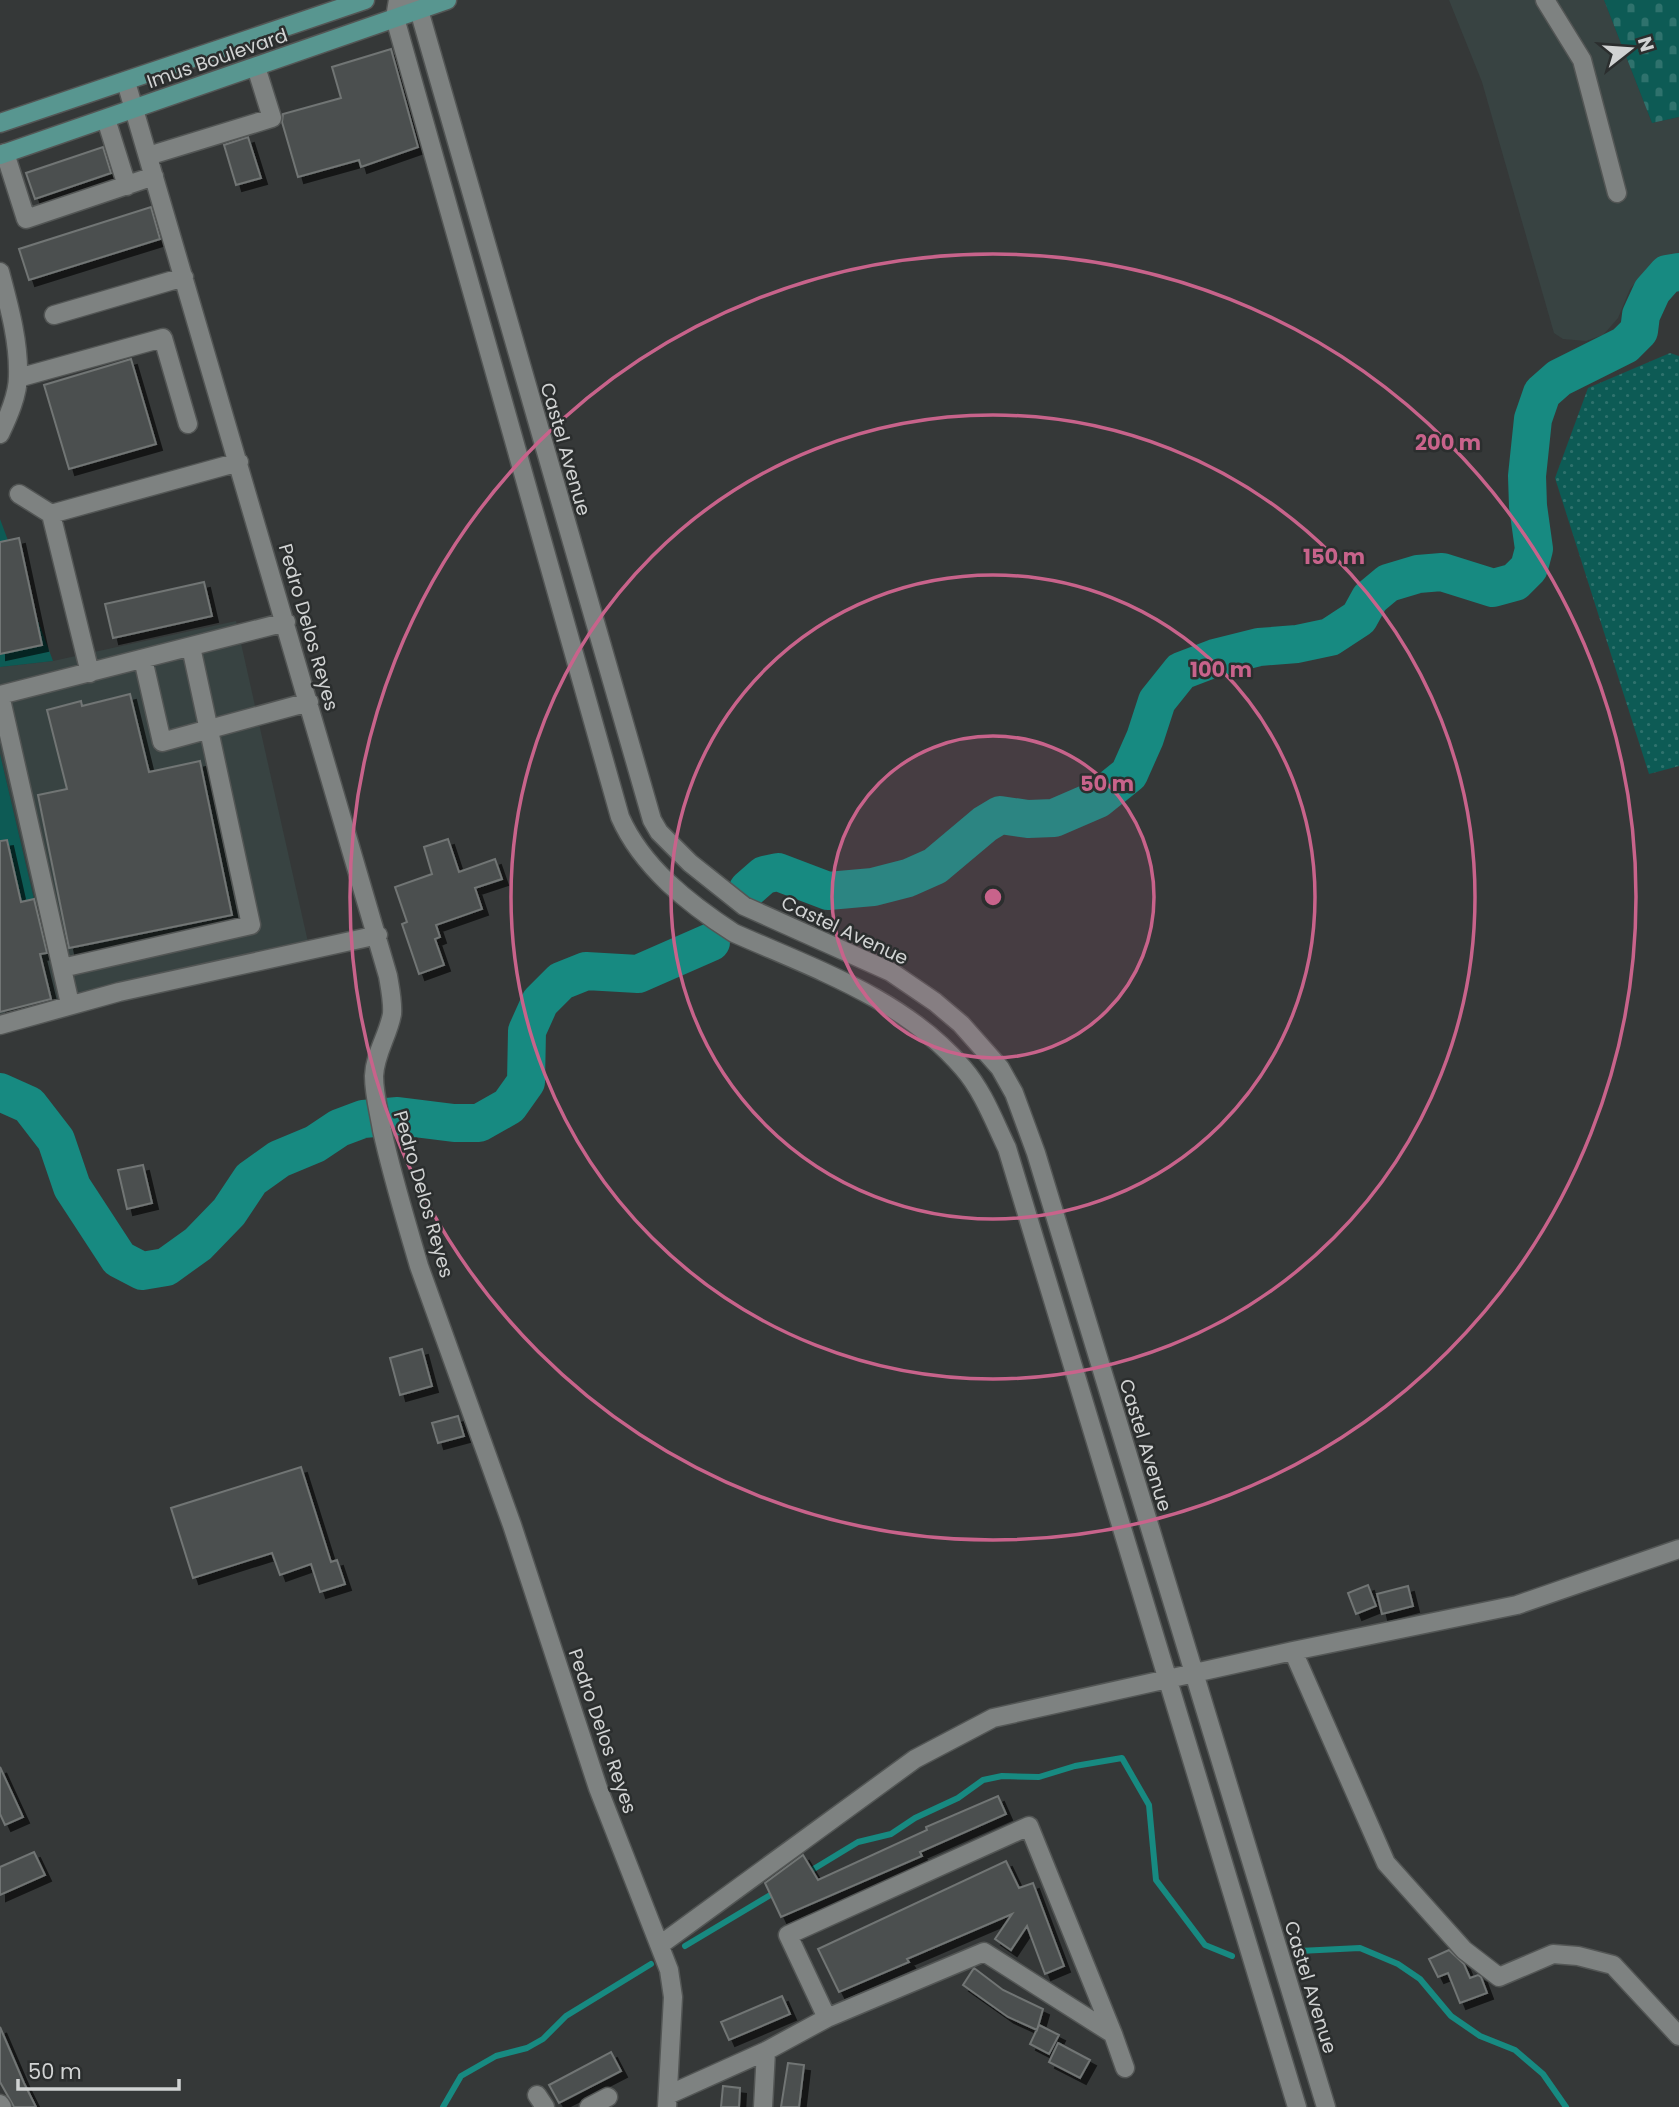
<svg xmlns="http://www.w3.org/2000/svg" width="1679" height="2107" viewBox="0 0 1679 2107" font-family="Poppins,sans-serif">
	<defs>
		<pattern id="grass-dots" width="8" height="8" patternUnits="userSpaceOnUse" patternTransform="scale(1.75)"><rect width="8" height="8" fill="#0d5b55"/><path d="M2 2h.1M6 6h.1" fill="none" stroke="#2f726d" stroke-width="1.8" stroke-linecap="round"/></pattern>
		<pattern id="cemetery-stones" width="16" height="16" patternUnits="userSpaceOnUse" patternTransform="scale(1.75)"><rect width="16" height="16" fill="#0d5b55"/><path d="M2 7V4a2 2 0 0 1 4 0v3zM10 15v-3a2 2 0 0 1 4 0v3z" fill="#2f726d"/></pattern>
		<filter id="shadow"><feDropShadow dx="6" dy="6" stdDeviation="0" flood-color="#0009"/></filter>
	</defs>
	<rect width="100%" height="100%" fill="#353838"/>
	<!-- built -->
	<path fill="#384342" d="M1449,0H1604L1652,123L1679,117V253L1650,265L1630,289L1618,318L1603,335L1586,341L1563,339L1554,333L1482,82Z
		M236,621L312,960L0,1023V957L45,946L0,754V667L53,661Z"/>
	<!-- grass -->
	<path fill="url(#grass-dots)" d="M1670,353L1679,356V766L1649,774L1555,478L1588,388Z"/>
	<!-- cemetery -->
	<path fill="url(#cemetery-stones)" d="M1604,0H1679V117L1652,123Z"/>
	<!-- garden -->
	<path fill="#0d5b55" d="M0,519L53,661L0,667Z
		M0,754L45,946L0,957Z"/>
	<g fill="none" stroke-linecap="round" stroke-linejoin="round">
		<!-- stream -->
		<path stroke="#178a81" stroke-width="6" d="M807,1873L858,1842L891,1834L915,1818L958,1798L983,1780L1002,1776L1039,1777L1075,1766L1122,1758L1149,1805L1156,1880L1205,1945L1232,1956
			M685,1946L777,1891
			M1299,1951L1360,1948L1398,1964L1420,1979L1451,2016L1480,2036L1515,2050L1543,2074L1566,2107
			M443,2107L461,2076L496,2056L527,2048L543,2039L566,2016L651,1964"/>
		<!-- river -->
		<path stroke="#178a81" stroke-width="38" d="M748,889L764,875L778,872L828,891L873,887L908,878L935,866L985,824L1000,815L1028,819L1054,818L1098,799L1129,774L1145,738L1157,701L1181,671L1215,658L1259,647L1297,644L1330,637L1359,618L1370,598L1388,583L1418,574L1442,572L1493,588L1515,582L1529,568L1534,549L1528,506L1527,476L1533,419L1542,393L1559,378L1625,345L1639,331L1641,315L1652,291L1667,274L1679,272
			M0,1092L29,1105L56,1140L72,1187L119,1259L142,1271L166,1267L198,1244L229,1212L251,1179L279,1159L315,1144L339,1128L363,1119L398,1116L454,1123H479L509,1106L526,1082L527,1031L540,1002L561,981L586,971L638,974L711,942"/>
	</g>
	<!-- building -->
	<path fill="#4c504f" stroke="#717574" stroke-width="2" filter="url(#shadow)" d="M391,49L418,147L361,167L359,160L298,177L282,122L283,114L341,98L332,67Z
		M248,137L261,178L236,185L224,145Z
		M103,147L111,173L35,199L26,173Z
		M151,207L160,239L29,280L19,249Z
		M131,359L156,444L69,469L44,385Z
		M19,538L42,645L0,654V542Z
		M204,582L212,616L113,638L105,604Z
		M130,694L149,772L200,761L232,915L69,948L38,795L67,789L47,710L81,701L82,706Z
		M448,839L459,872L495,859L502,879L475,888L482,909L436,925L440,937L435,939L444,965L419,974L402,924L407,922L395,887L432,874L424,847Z
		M7,840L21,902L34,899L47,953L40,954L51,999L0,1012V841Z
		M143,1165L152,1203L127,1209L118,1170Z
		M422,1349L432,1386L400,1395L390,1358Z
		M458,1416L464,1436L438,1443L432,1423Z
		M301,1467L331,1562L337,1560L345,1584L320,1592L311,1564L280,1575L272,1553L193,1578L171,1508Z
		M1368,1585L1376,1606L1356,1614L1348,1593Z
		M1408,1586L1413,1606L1382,1614L1377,1594Z
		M0,1767L23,1817L5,1825L0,1814Z
		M998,1796L1006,1814L920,1852L922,1856L781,1917L765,1883L803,1855L818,1880L927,1830L926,1827Z
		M34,1852L45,1875L0,1895V1867Z
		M1006,1861L1019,1888L1033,1883L1064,1966L1045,1974L1027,1926L1011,1950L995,1939L1012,1914L907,1959L909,1962L839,1992L818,1949Z
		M1449,1950L1464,1964L1470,1978L1478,1975L1481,1977L1487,1993L1460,2003L1448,1973L1438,1977L1429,1959Z
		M974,1968L1003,1990L1043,2009L1037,2030L1008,2017L963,1985Z
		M782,1996L790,2014L729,2040L721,2022Z
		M1039,2025L1059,2035L1049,2054L1030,2044Z
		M0,2027L24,2083L36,2107H14L0,2082Z
		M1058,2043L1090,2060L1080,2078L1049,2062Z
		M611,2052L621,2071L559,2103L549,2085Z
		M788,2063L804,2065L799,2107H781Z
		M723,2086L740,2088L739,2107H721Z"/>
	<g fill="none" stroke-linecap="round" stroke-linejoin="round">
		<!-- minor casing -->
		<g stroke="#535655" stroke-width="21">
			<path id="minor" d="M398,0L395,18L620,817C642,867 689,904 734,933C815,969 904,999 963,1068C983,1091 994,1121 1007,1148L1297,2107
				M410,0L419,10L652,820L659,832L690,863L744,906L891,972L935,1002L961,1024L1000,1068L1014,1093L1036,1153L1326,2107
				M1545,0L1582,60L1617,193
				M126,82L388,976C390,988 393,1002 392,1014C388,1036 375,1053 374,1076C374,1094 379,1112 382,1130C392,1176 406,1221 419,1266L512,1525L598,1788L669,1970L673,1997L667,2107
				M106,119L127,186
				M5,153L26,219L154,176
				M148,156L272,118L256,67
				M0,272C9,306 19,341 18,376C18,395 8,417 0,434
				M54,315L184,277
				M18,378L163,338L188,424
				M19,494L51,514
				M143,659L162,742L309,702
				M90,673L51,514L239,462
				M0,695L70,1004
				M0,695L286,622
				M62,968L251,925L191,647
				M0,1025L119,992L378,935
				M1293,1651L1386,1863L1464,1950L1499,1977L1553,1954L1578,1956L1613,1965L1679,2036
				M660,1945L915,1759L993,1718L1293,1651L1517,1605L1679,1549
				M1113,2034L1125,2068
				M537,2095L545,2107
				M668,2095L766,2051L827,2018L984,1952L1113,2034L1029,1826L788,1935L827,2018
				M0,2104L2,2107
				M589,2107L608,2097
				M763,2107L766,2051"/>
		</g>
		<!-- major casing -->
		<g stroke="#535655" stroke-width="21">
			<path id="major" d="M0,123L365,0
				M0,155L447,0"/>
		</g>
		<!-- minor -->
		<use href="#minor" stroke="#7e8281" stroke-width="18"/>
		<!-- major -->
		<use href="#major" stroke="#589690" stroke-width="18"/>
	</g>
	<!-- distance rings -->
	<circle cx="993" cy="897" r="161" fill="#c8638b" fill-opacity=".12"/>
	<g fill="none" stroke="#c8638b" stroke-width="3.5">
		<circle cx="993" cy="897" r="161"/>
		<circle cx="993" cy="897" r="322"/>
		<circle cx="993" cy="897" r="482"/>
		<circle cx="993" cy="897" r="643"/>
	</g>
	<g text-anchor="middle" stroke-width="5" stroke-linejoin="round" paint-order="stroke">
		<!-- street labels -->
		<g font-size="19" fill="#d1d3d3" stroke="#2b2e2e">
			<text transform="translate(217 58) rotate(-19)" y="7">Imus Boulevard</text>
			<text transform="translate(566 449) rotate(74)" y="7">Castel Avenue</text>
			<text transform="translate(309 627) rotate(74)" y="7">Pedro Delos Reyes</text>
			<text transform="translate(845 930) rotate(25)" y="7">Castel Avenue</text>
			<text transform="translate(424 1194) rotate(74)" y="7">Pedro Delos Reyes</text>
			<text transform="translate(1146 1445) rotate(73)" y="7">Castel Avenue</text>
			<text transform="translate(603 1731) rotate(71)" y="7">Pedro Delos Reyes</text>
			<text transform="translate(1311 1987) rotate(73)" y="7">Castel Avenue</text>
		</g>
	</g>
	<circle cx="993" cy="897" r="10" fill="#c8638b" stroke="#2b2e2e" stroke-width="3.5"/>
	<g font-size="21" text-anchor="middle" font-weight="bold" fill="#c8638b" stroke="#2b2e2e" stroke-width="5" stroke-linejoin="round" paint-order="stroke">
		<text x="1448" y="450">200 m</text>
		<text x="1334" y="564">150 m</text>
		<text x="1221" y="677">100 m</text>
		<text x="1107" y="791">50 m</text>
	</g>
	<!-- north arrow -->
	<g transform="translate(1630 49) rotate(73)" stroke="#2b2e2e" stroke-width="5" paint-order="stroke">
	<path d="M0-5L12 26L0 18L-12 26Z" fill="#d1d3d3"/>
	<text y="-10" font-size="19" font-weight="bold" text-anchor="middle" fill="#d1d3d3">N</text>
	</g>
	<!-- scale -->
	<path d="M18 2079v10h161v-10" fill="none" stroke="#d1d3d3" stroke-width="3.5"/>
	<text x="28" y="2079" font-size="21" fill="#d1d3d3" stroke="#2b2e2e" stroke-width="5" paint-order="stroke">50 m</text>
</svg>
